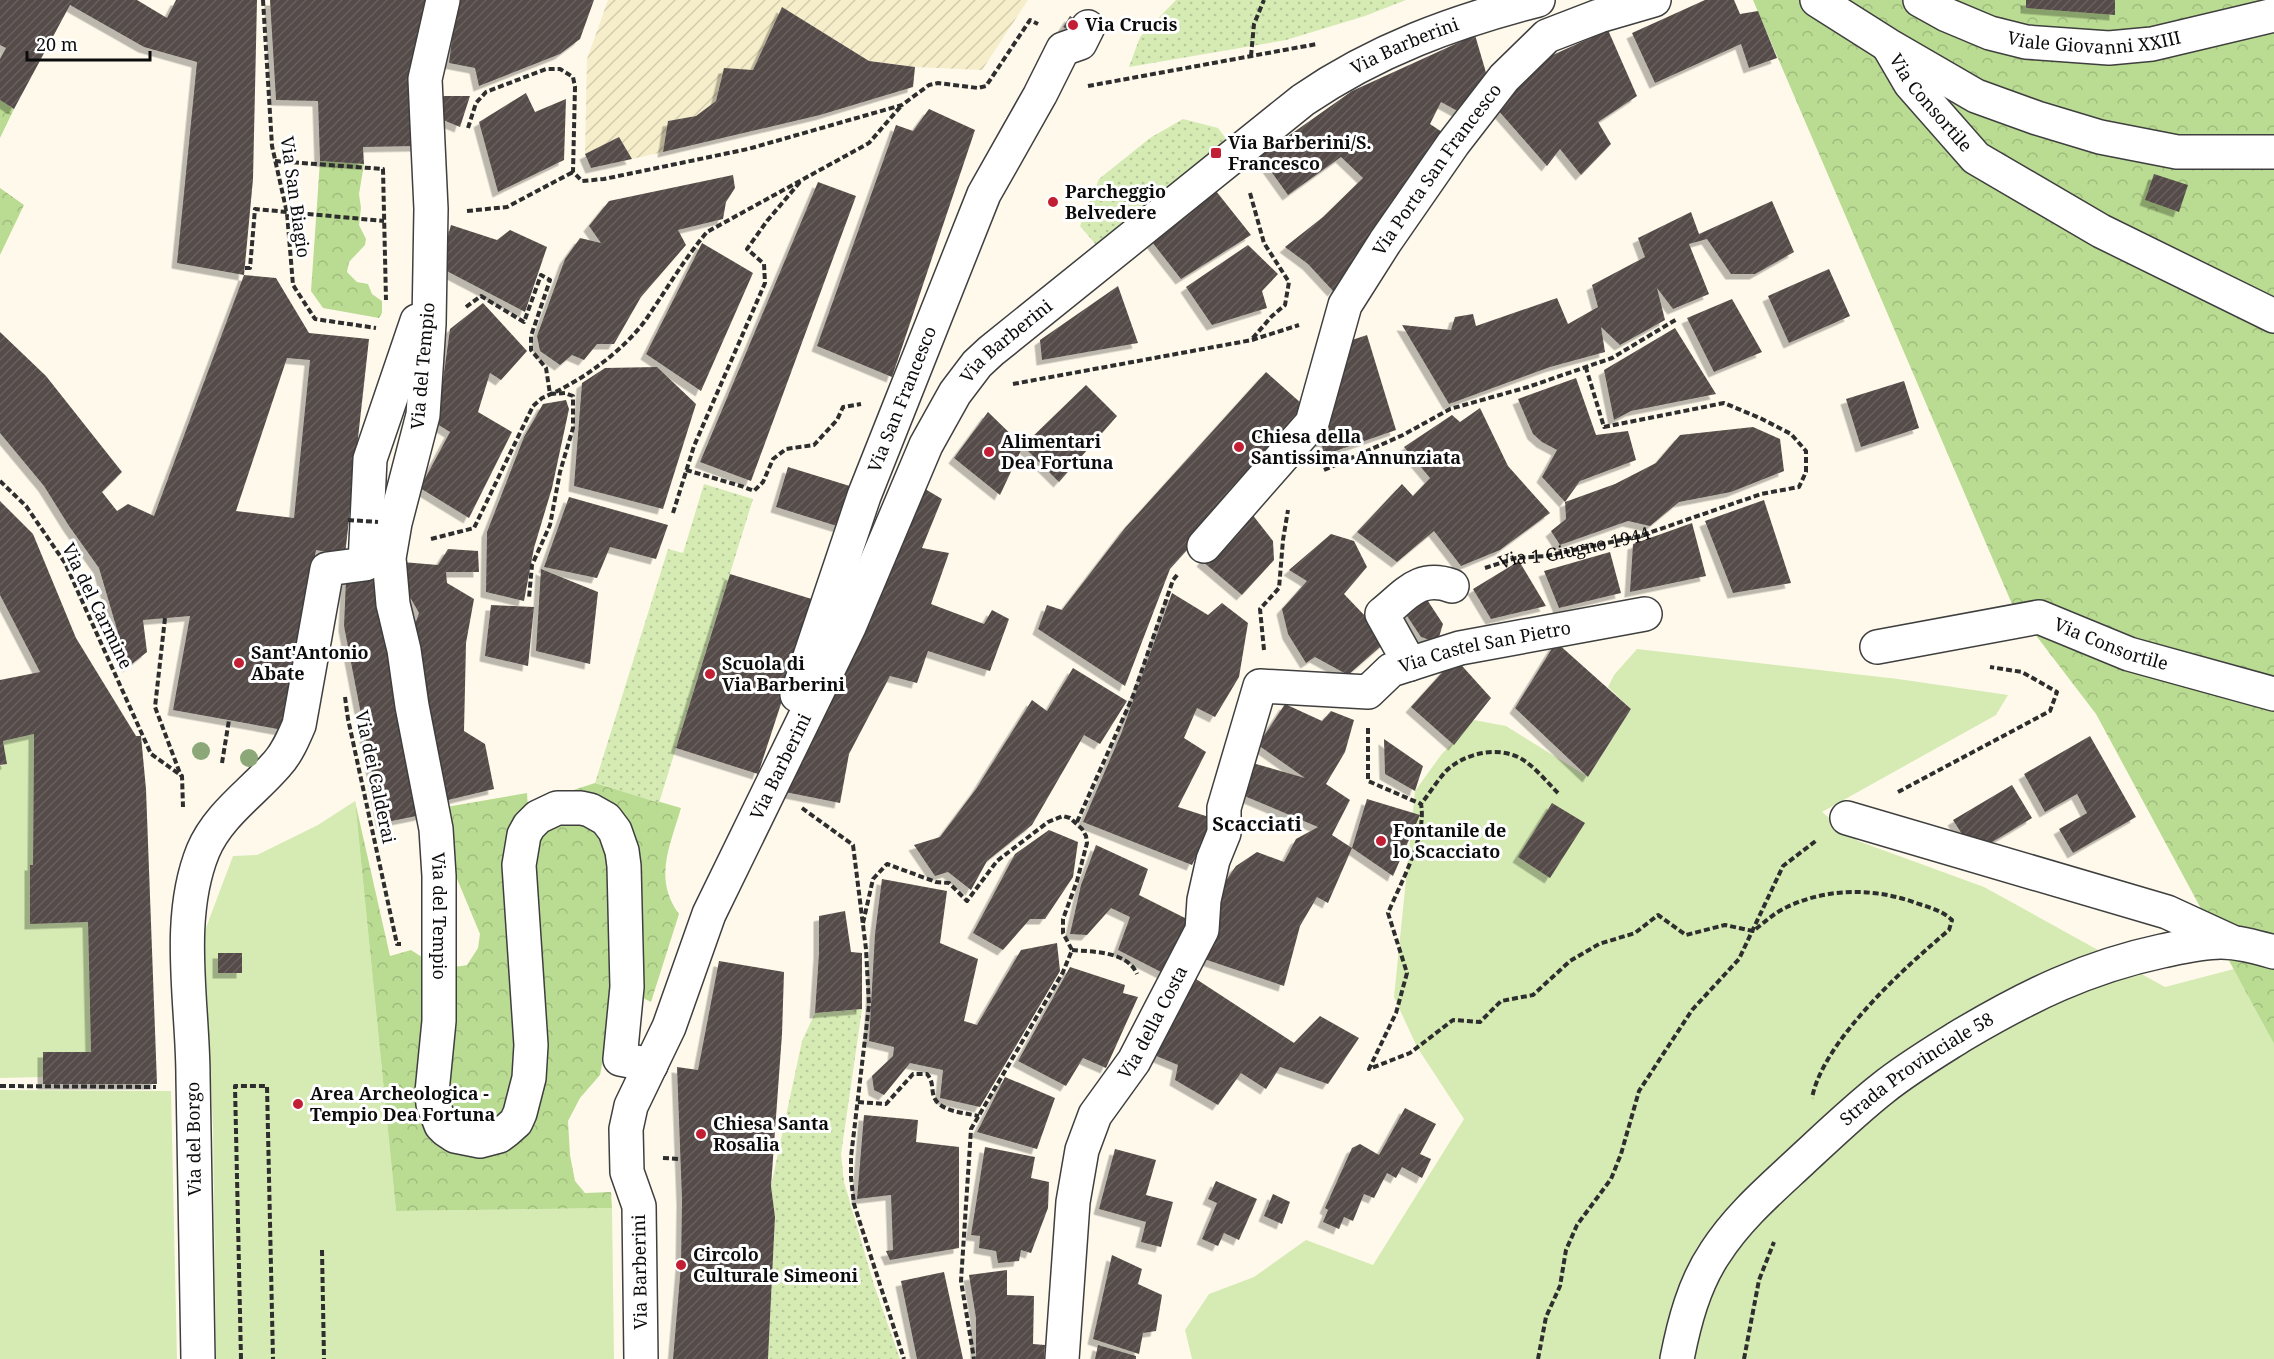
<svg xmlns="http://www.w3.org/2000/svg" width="2274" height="1359" viewBox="0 0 2274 1359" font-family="'Noto Serif',serif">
	<defs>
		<pattern id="farmland-furrows" width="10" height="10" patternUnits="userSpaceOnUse" patternTransform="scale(1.5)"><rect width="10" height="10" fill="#f6eeca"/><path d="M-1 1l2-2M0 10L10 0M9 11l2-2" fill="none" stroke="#d2cbac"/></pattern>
		<pattern id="forest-crowns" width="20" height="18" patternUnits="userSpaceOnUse" patternTransform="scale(1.5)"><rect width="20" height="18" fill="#badc92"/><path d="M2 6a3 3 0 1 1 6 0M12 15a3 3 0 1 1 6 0" fill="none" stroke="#9fbc7d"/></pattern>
		<pattern id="park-dots" width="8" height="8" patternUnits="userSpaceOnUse" patternTransform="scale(1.5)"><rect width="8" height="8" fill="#d5ebb3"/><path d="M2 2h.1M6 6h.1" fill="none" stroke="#b6c899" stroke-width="1.8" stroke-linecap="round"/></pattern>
		<pattern id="building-hatch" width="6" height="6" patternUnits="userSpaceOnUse" patternTransform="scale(1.5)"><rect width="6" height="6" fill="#554c48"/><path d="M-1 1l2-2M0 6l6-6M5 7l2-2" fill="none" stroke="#68615e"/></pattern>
		<filter id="shadow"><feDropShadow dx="-5.5" dy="5.5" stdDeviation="0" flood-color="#0004"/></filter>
	</defs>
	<rect width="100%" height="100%" fill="#fff9eb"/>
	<!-- farmland -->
	<path fill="url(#farmland-furrows)" d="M608,0H1028L982,70L915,67L869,61L782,7L753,70L724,68L716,101L696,116L668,121L663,152L632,159L619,137L585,154L587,59Z"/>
	<!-- grass -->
	<path fill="#d5ebb3" d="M1637,649L1898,679L2008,695L1996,715L1822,812L1858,841L1984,887L2165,987L2234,969L2274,1044V1359H1192L1185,1330L1209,1294L1254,1277L1306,1240L1373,1265L1464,1119L1417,1047L1394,997L1415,791L1441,755L1474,720L1506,726L1588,777L1631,709L1608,687L1614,675Z
		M34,734L33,865L30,866V923L88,922L91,1052L43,1077L0,1078V766L7,764L3,741Z
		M355,801L396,1211L612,1208L614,1359H216L213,1127L204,933L233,856L257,855L318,825Z
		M0,1090L171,1091L177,1359H0Z"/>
	<!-- forest -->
	<path fill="url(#forest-crowns)" d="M1753,0H2274V1044L2096,714L2012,604Z
		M0,100L14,109L0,138Z
		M320,161L364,164L359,194L361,208L359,225L366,239L365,245L349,262L347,272L357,282L368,284L372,294L382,301V313L379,318L323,308L311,291Z
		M0,188L24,205L0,255Z
		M595,783L681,808C670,846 653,879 679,914L651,1002L637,995L613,1010L600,1075L580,1098L568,1121L570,1155L575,1181L585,1193L611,1192L612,1208L396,1211L355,801L390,956L411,950C430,963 443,970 467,965L478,948L480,934L450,862L446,807L527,793L528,809L555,796Z"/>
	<!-- park -->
	<path fill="url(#park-dots)" d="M1176,0H1406L1365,16L1286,40L1129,67L1140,37Z
		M1183,119L1218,128L1233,148L1103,253L1080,226L1099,179L1150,138Z
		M704,484L753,499L659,803L595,783L668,549L683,553Z
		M862,1009L841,1154L844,1182L874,1285L900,1359H768L775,1218L771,1186L802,1041L815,1013Z"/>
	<!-- building -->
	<path fill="url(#building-hatch)" fill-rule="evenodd" filter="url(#shadow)" d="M0,0H137L167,18L176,0H257L253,179L244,275L177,263L197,62L144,47L70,5L14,109L0,100V59L6,48L0,45Z
		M270,0H430L418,146L363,147L364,164L320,161L318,101L276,100Z
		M457,0H594L580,39L560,54L479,86L475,68L449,63Z
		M1705,0H1734L1740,14L1758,11L1777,58L1749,68L1741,44L1655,83L1632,33Z
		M2026,0H2115V15L2026,8Z
		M782,7L869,61L915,67L913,87L820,115L663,152L668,121L696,116L716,101L724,68L753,70Z
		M1070,16L1082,23L1076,34L1063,27Z
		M1608,30L1637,96L1598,122L1611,144L1581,175L1560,149L1547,166L1497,109L1546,58Z
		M1475,35L1487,76L1463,114L1441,102L1430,124L1445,134L1366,256L1333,291L1308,264L1285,247L1323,217L1363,178L1341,157L1288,195L1260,156L1352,91Z
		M526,93L535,112L566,99L564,160L498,192L479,122Z
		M441,96H470L460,127L443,120Z
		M929,109L975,130L892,377L817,346L896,125L913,131Z
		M619,137L632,159L591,168L585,154Z
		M2154,174L2188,185L2179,212L2145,200Z
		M733,175L735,188L726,202L723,219L678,230L686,245L641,297L614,344H597L584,360L572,355L560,365L540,351L537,336L565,259L580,238L601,243L589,226L609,201Z
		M818,182L856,196L751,481L700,462Z
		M1216,191L1251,235L1181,279L1152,242Z
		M1772,201L1794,252L1755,274H1731L1707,239L1689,244L1709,294L1673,309L1657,288L1665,320L1620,345L1601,327L1605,352L1550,367L1449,404L1402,325L1451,330L1455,317L1473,314L1476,326L1557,298L1568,324L1598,307L1592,285L1645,257L1638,238L1691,212L1699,234Z
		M451,225L497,240L510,230L547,247L525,312L439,267Z
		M702,243L753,273L701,391L646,354Z
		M1248,245L1278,274L1262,291L1267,308L1212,325L1186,287Z
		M1829,269L1850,316L1789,343L1768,296Z
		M244,275L276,278L309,333L369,339L345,555L316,550L283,730L173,710L190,616L143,620L147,652L128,667L99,568L69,526L44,486L0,433V332L46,376L122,472L102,492L117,511L128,504L154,516ZM287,358L310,360L294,518L236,511Z
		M1118,286L1138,343L1042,360L1040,340Z
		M1732,299L1762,352L1714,372L1687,318Z
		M483,303L527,351L501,380L490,373L478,412L512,432L469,518L420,488L450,432L437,424L450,329Z
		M1675,328L1716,394L1631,411L1614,420L1604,370Z
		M1367,335L1396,430L1324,455L1319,431L1340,344Z
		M657,367L696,404L663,509L574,486L582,383L605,368Z
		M1266,372L1311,412L1170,569L1125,686L1038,629L1047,605L1062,610L1125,528Z
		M1576,378L1596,435L1628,431L1636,460L1580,481L1565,502L1542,477L1557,450L1542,442L1533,434L1518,399Z
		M1904,381L1919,428L1861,447L1846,399Z
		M1086,385L1117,416L1059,482L1023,446Z
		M566,400L569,409L552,488L534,548L524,601L486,592L487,532L524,437L543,404Z
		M1480,408L1508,466L1550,513L1500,550L1461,566L1434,531L1397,562L1357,532L1402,484L1413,496L1430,478L1404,447L1452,415L1460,422Z
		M988,412L1023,446L1000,495L954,458Z
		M1753,427L1780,439L1784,471L1731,492L1679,502L1650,526L1628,521L1560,545L1551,531L1566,519L1565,502L1615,484L1656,463L1680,435Z
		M788,467L853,487L840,527L776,507Z
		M920,486L942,499L922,548L949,553L931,604L984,624L992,610L1009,619L990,671L928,651L917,683L890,676L849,754L840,803L785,792Z
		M569,497L668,525L656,559L610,547L597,578L544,567Z
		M1764,500L1791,583L1733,593L1705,521Z
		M0,501L33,534L76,638L136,736H141L146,789L157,1084H43V1052H91L88,922L30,924V865H33L34,734L3,741L7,764L0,765V680L40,672L0,595Z
		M1248,509L1273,541L1274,560L1242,595L1202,561Z
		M1692,523L1706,576L1630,592L1633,544Z
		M1331,534L1354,541L1367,567L1344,594L1388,640L1348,675L1315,657L1306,663L1288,634L1282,609L1307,581L1289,570Z
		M448,549L478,551L479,572H446L447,583L474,599L466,643L464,731L485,744L494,789L444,801L409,641L419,613L402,583V562L438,565Z
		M1610,552L1621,593L1559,608L1544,571Z
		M1519,561L1546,606L1491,619L1473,589Z
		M541,569L598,592L590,664L536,651Z
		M376,573L426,814L382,823L344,626L346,579Z
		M730,574L815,600L758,774L676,748Z
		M1172,593L1208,615L1222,603L1248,623L1239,677L1215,717L1197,708L1184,738L1206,752L1178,807L1215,819L1192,865L1083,822L1121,734Z
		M1424,595L1443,624L1439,637L1430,640L1421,637L1403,610Z
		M491,605L534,607L528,666L485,656Z
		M1556,642L1631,709L1588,777L1515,708Z
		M1455,658L1491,698L1454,745L1411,707Z
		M1073,668L1127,701L1100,744L1084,735L1032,825L987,861L971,890L948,872L935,876L914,845L940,837L976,789L1032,700L1047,711Z
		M1285,704L1322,721L1331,711L1354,720L1345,752L1326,784L1350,800L1332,835L1352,848L1328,903L1317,897L1300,926L1284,986L1204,959L1216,895L1236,866L1257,852L1284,862L1296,839L1318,827L1242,795L1249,762L1305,778L1258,745Z
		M2090,736L2136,817L2073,853L2059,829L2087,813L2077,794L2045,812L2024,774Z
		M1384,739L1423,766L1415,791L1385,774Z
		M2012,785L2032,818L1974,853L1953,820Z
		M1367,799L1420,815L1393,876L1352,848Z
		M1552,803L1585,823L1550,878L1518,857Z
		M1049,830L1078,842L1073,877L1045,919H1030L1003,950L973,933L1015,854Z
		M1096,845L1148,869L1139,895L1197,924L1163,973L1118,950L1130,917L1111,908L1087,935L1070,934L1081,885Z
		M882,879L947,891L940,943L978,959L964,1021L977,1025L1021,950L1057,943L1060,971L980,1107L940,1098L943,1070L910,1063L884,1095L874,1090L872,1076L893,1056L894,1047L869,1041L875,934Z
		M845,911L851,952L862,953V1009L815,1013L819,953V916Z
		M218,953H242V973H218Z
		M719,961L784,972L782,1034L771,1186L775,1217L768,1359H673L681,1265L682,1200L677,1067L698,1070Z
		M1070,967L1125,985L1123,993L1138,997L1106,1068L1083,1058L1066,1086L1018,1061Z
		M1193,977L1294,1043L1320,1016L1359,1038L1328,1084L1280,1067L1266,1089L1241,1073L1218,1105L1175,1080L1178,1065L1154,1055Z
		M1005,1077L1055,1098L1037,1149L977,1132Z
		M1405,1108L1436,1124L1420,1154L1431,1159L1422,1178L1402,1167L1396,1178L1387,1173L1374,1198L1364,1194L1353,1221L1344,1217L1339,1229L1323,1222L1328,1210L1325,1208L1352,1148L1360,1144L1379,1155Z
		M864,1115L918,1120L916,1142L959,1147V1248L890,1260L886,1251L893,1250L891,1195L857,1199Z
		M985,1147L1035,1157L1031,1178L1049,1182L1048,1208L1031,1253L1021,1250L1019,1261L998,1263L996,1251L979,1248L980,1236L971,1235Z
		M1115,1149L1156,1160L1146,1195L1173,1202L1161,1247L1141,1242L1146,1222L1099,1209Z
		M1216,1181L1257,1199L1239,1240L1224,1233L1218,1246L1202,1239L1217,1203L1208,1199Z
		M1273,1194L1290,1202L1282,1224L1264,1216Z
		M1112,1255L1142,1269L1138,1284L1162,1295L1156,1331L1143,1333L1139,1354L1093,1339Z
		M1007,1270V1295L1034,1296L1033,1344L1045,1345L1044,1359H976V1318L969,1275Z
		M944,1272L963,1359H917L901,1281Z
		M1098,1345L1136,1356V1359H1095Z"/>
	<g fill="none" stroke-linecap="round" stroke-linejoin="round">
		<!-- minor casing -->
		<g stroke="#3f3f3f" stroke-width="36">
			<g id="minor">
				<path id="s2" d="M443,0L425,79L431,209L429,324L423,415L395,523L389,558L393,604L404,650L412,706L436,829L439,876V1021L432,1092L433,1104L441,1125L446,1130L455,1136L480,1141L499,1136L507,1130L516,1122L520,1113L529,1078L531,1045L519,865L524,835L529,826L538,817L557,808H581L590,810L606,819L615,831L622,851L624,866L627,987L620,1059L651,1065"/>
				<path d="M1817,0L1888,45L1976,96L2037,118L2100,137L2177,152H2274"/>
				<path id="s3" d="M1920,0L1947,15L1990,33L2026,42L2109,48L2152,44L2274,15"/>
				<path id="s4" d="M1889,47L1910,83L1976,158L2101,231L2274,316"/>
				<path id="s5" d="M1204,546L1312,423L1345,305L1385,242L1453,144L1504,78L1547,36L1599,16L1654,0"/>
				<path id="s6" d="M1877,647L2039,617L2129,654L2274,694"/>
				<path d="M1410,664L1382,614C1406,595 1419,574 1452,586"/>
				<path id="s7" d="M797,695L864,496L984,194L1040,95L1063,49L1080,43L1088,27"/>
				<path d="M1847,818L2167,912L2230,941"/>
				<path d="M198,1359C196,1265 194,1171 193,1077C193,1004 175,920 203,851C218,815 252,793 277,764C287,753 293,739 299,725L327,569L365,564L370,459L417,321"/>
				<path id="s8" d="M641,1359L639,1206L627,1172L626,1129L631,1106L669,1027L709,914L849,627L926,445L955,393L977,364L991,351L1303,100C1376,50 1453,22 1538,0"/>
				<path id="s9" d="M1062,1359L1073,1202L1082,1150L1095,1115L1134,1061L1202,930L1204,900L1213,860L1224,833V808L1260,686L1368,692L1391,670L1460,648L1645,614"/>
				<path id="s10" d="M1677,1359C1684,1323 1694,1284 1715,1253C1738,1217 1771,1189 1802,1160C1828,1136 1855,1110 1883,1088C1908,1068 1935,1052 1962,1035C2028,996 2087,967 2162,951C2181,947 2201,942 2221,942C2239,942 2256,947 2274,952"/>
			</g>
		</g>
		<!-- path -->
		<g stroke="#2e2e2e" stroke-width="4" stroke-dasharray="6 3" stroke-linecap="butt">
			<path d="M263,0L272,146L287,213L293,285L315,319L376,328"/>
			<path d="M1251,56L1254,24L1264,0"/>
			<path d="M1088,86L1317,44"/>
			<path d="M468,128L476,103L486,92L546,69H560L573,77L575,87L573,172L582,181L604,179L748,149L902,105L929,85L938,83L978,88L986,86L1030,20L1038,24"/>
			<path d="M275,161L383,169L386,300"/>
			<path d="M1250,193L1264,243L1289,282L1285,305L1272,316L1252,339"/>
			<path d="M467,211L507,207L573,172"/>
			<path d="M245,268H250L255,209L384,221"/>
			<path d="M466,307L481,296L524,322L541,275L550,280L531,336V350L546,368L550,394L565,393L573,396V428L560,472L550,525L532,565L529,598"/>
			<path d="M1013,384L1252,340L1299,325"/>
			<path d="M686,470L741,486L754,491L763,482L773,459L786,449L814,445L837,420L843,407L861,404"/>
			<path d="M1324,470L1403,435L1450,409L1528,387L1612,358L1677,319"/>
			<path d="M0,481L26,506L65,563L151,754L182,776L183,807"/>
			<path d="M673,513L694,446L765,283L764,264L747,249L767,221L800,182"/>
			<path d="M431,539L474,528L533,406L542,398C579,383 624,351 647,318C667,289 684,259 707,232L869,143L901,106"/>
			<path id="s1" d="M1485,568L1516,558L1546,556L1640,536L1761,494L1799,487L1806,472V451L1791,434L1760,418L1724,403L1604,427L1586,368"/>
			<path d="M165,618L155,707L181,776"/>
			<path d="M1264,650L1260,609L1279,588L1283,540L1288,510"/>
			<path d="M345,697L348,719L397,944H401"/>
			<path d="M1368,728V781L1421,804"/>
			<path d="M222,763L229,720"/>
			<path d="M1898,792L2050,711L2057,692L2022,672L1990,667"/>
			<path d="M1558,793C1546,781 1534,766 1520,758C1497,746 1465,753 1446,771C1437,781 1429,794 1421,804C1427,837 1400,884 1388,913L1407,973L1396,1013L1369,1069L1410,1053L1453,1020L1480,1022L1501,1001L1533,995L1570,961L1599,944L1635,933L1658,915L1686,935L1725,925L1753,931C1764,923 1775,912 1787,907C1829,887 1877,888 1919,904C1932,908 1942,911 1952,920L1949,930C1905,967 1823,1041 1812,1098"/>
			<path d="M802,808L853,845L866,949L869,1005L851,1157V1178L854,1204L904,1359"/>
			<path d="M1077,822L1133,696L1173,580L1178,574"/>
			<path d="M863,923L873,879L887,864L936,882L949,883L967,901L997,861L1048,822L1063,816L1070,818L1082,829L1086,836L1087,843L1077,881L1063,919V933L1072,950L1063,972L971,1129L961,1281L974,1359"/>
			<path d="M1072,950C1094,952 1127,951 1137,974"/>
			<path d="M0,1086L156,1087"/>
			<path d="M858,1102L886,1104L913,1074H927C934,1082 931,1089 934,1097C940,1112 966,1113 979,1116"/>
			<path d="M663,1158L680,1159"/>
			<path d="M322,1250L324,1359"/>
			<path d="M241,1359L235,1086H267L273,1359"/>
			<path d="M1538,1359L1546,1317L1560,1286L1566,1250L1577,1225L1611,1179L1621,1154L1639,1091L1692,1010L1739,959L1783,866L1817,840"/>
			<path d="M1744,1359L1759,1280L1774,1242"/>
		</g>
		<!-- minor -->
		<use href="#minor" stroke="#fff" stroke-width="33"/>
		<!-- path-bridge -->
		<path stroke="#2e2e2e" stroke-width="4" stroke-dasharray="6 3" stroke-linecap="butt" d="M348,520L378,522"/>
	</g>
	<!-- trees -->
	<g fill="#8da878">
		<circle cx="201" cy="751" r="9"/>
		<circle cx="249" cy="758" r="9"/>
	</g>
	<!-- markers -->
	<g fill="#c21e34" stroke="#fff" stroke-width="2">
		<circle cx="1073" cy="25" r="6"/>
		<rect x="1210" y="147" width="12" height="12" rx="3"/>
		<circle cx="1053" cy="202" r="6"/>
		<circle cx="1239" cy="447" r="6"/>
		<circle cx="989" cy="452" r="6"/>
		<circle cx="239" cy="663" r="6"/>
		<circle cx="710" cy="674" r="6"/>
		<circle cx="1381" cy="841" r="6"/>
		<circle cx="298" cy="1104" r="6"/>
		<circle cx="701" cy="1134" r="6"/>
		<circle cx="681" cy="1265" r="6"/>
	</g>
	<g text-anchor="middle" stroke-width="6" stroke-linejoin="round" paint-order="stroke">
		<!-- poi labels -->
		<g font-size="18" font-weight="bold" fill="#0c0c0c" stroke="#fff" text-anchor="start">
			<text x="1085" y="31">Via Crucis</text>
			<text x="1228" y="149">Via Barberini/S.<tspan x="1228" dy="21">Francesco</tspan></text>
			<text x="1065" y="198">Parcheggio<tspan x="1065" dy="21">Belvedere</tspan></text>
			<text x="1251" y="443">Chiesa della<tspan x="1251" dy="21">Santissima Annunziata</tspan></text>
			<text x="1001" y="448">Alimentari<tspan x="1001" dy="21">Dea Fortuna</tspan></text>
			<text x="251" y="659">Sant'Antonio<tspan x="251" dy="21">Abate</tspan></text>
			<text x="722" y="670">Scuola di<tspan x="722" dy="21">Via Barberini</tspan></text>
			<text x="1393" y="837">Fontanile de<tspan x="1393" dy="21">lo Scacciato</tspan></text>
			<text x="310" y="1100">Area Archeologica -<tspan x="310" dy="21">Tempio Dea Fortuna</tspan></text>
			<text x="713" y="1130">Chiesa Santa<tspan x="713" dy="21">Rosalia</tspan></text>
			<text x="693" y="1261">Circolo<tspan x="693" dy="21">Culturale Simeoni</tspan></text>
		</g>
		<!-- street labels -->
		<g font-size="18" fill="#0c0c0c" stroke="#fff">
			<text dy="6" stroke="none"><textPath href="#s3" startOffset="183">Viale Giovanni XXIII</textPath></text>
			<text dy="6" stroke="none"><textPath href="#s8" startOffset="1611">Via Barberini</textPath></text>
			<text dy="6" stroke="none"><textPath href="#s4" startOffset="70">Via Consortile</textPath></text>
			<text dy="6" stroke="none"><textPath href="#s5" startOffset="450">Via Porta San Francesco</textPath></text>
			<text transform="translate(295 197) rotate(82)" y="6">Via San Biagio</text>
			<text dy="6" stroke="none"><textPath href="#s8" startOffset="1113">Via Barberini</textPath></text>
			<text transform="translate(423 366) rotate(-85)" y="6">Via del Tempio</text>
			<text dy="6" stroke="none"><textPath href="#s7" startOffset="314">Via San Francesco</textPath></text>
			<text dy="6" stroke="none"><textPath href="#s1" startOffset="92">Via 1 Giugno 1944</textPath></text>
			<text transform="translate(97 606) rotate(64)" y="6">Via del Carmine</text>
			<text dy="6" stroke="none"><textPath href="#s6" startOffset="242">Via Consortile</textPath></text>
			<text dy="6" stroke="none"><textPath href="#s9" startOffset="951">Via Castel San Pietro</textPath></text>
			<text dy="6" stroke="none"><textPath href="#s8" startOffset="627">Via Barberini</textPath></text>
			<text transform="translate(375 777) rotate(78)" y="6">Via dei Calderai</text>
			<text dy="6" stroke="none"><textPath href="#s2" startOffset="927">Via del Tempio</textPath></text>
			<text dy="6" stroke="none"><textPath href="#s9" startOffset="357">Via della Costa</textPath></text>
			<text dy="6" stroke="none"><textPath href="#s10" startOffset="388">Strada Provinciale 58</textPath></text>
			<text transform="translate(194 1139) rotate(-91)" y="6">Via del Borgo</text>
			<text transform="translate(640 1272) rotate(-91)" y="6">Via Barberini</text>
		</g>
		<!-- neighbourhood labels -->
		<g font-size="20" font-weight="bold" fill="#0c0c0c" stroke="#fff">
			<text x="1257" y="831">Scacciati</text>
		</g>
	</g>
	<!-- scale -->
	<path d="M27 51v9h123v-9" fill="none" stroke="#0c0c0c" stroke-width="3"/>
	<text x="36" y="51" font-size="18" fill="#0c0c0c" stroke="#ffffff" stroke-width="4.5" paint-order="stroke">20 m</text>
</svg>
